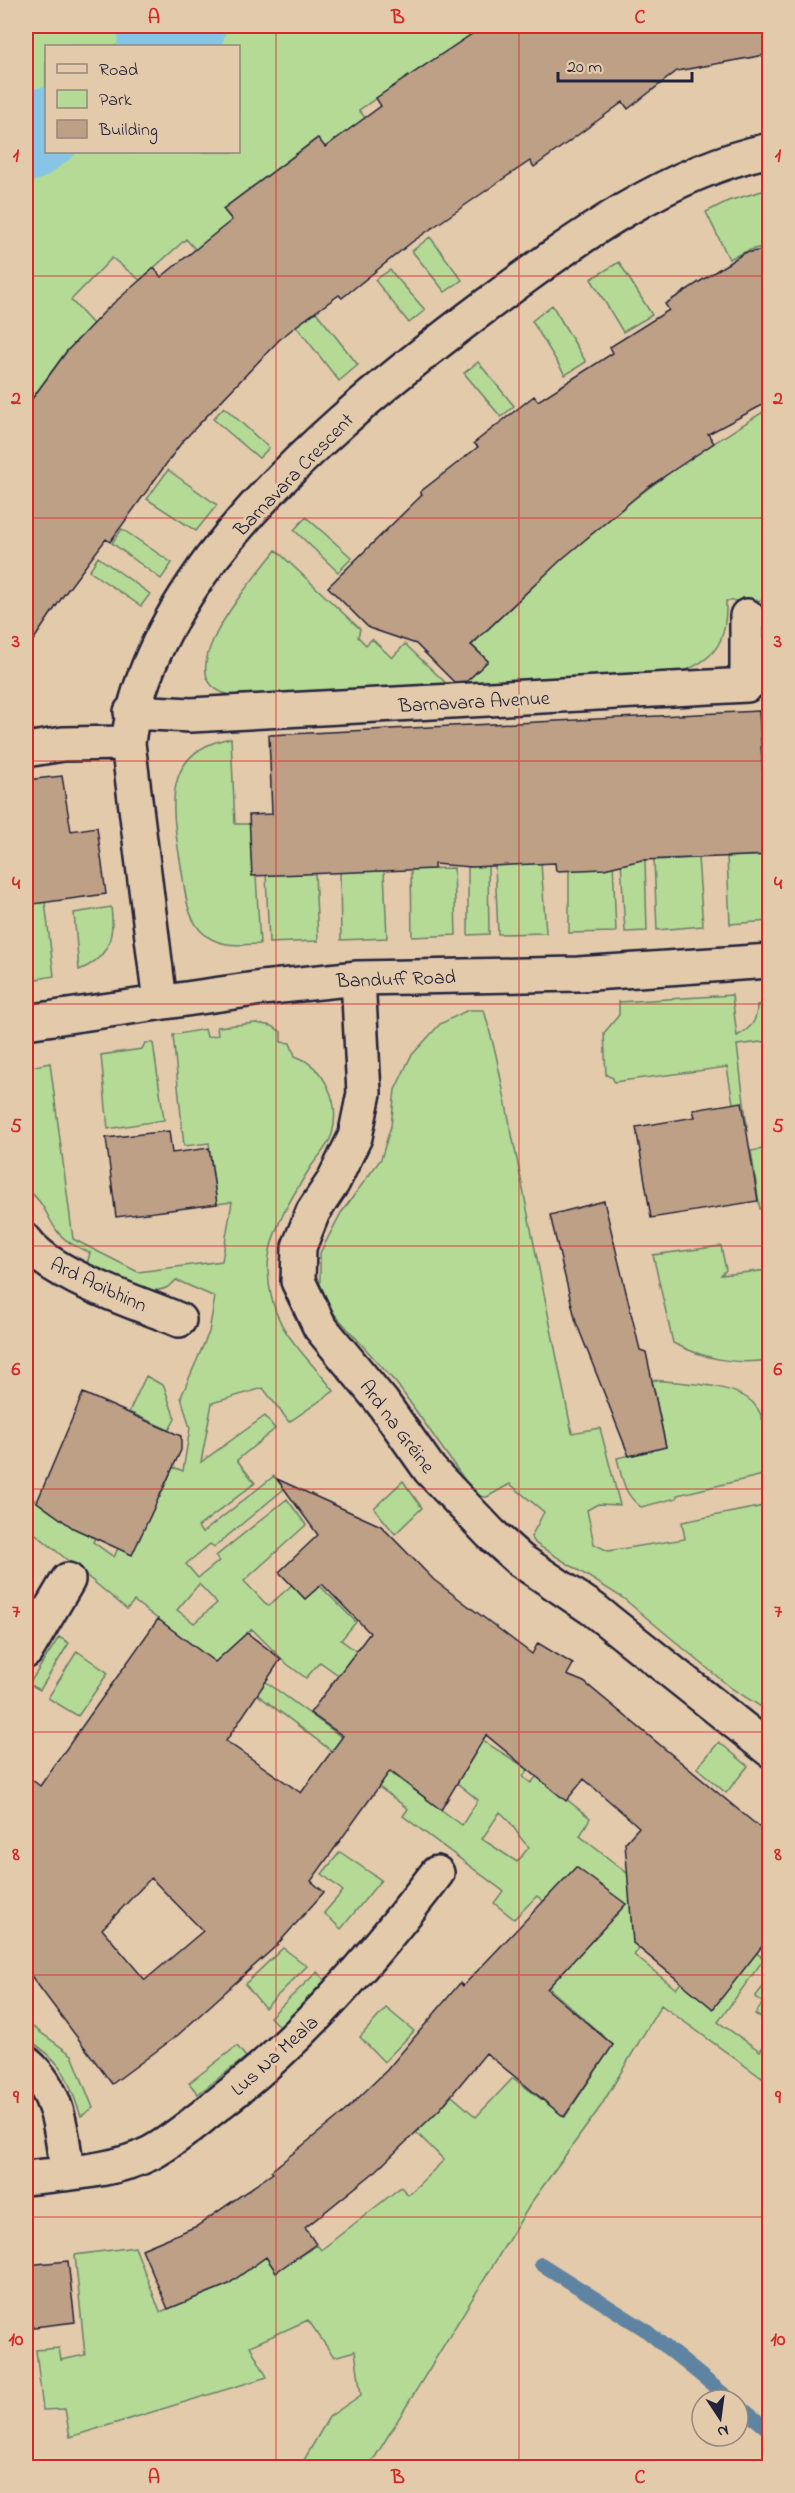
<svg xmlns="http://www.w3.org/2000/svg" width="795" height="2493" viewBox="0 0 795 2493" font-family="'Indie Flower',sans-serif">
	<rect width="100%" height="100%" fill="#e3caab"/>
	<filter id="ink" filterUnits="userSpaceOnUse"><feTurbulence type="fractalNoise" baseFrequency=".0167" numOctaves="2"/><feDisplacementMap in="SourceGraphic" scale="12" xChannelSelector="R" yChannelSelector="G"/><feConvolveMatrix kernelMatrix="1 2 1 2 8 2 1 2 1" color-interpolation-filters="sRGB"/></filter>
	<g filter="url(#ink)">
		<!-- green -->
		<path fill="#b4da96" stroke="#6b7e68" stroke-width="1.5" fill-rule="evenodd" d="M26,26H484L359,110L372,127L340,165L317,138L223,209L268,265L232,290L186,239L140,280L112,258L71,300L93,324L65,353L26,407ZM46,46H238V152H46Z
			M769,189V245L747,251L729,259L706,212L728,201Z
			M430,237L462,280L445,292L412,251Z
			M619,262L652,315L623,332L591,279Z
			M390,270L425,310L409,323L375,280Z
			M552,305L586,362L565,375L532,321Z
			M316,312L358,365L339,381L296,326Z
			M478,362L514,406L501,417L464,373Z
			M224,407L269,448L259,458L213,419Z
			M769,408V600L726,601C727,642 716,660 676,674L466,684L465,672L471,677L488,661L472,645L560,560L634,499L684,462Z
			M168,470L217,505L196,531L147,499Z
			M306,517L352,558L338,572L294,530Z
			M122,529L172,563L161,579L112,543Z
			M276,550L360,629L358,637L366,645L372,639L392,658L405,644L448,685L231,695C161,680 256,577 276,550Z
			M98,557L150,594L141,606L89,571Z
			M231,738L235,824H250L252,875L256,876L260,944C239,945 216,948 200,930C185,913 185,887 181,866C172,811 159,751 231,738Z
			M769,855V921L730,924L727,857Z
			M698,858L703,926L657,930L654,860Z
			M621,860H645L647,931L625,932Z
			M613,861L616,932L569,933V870Z
			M541,863L546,933L498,934L495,865Z
			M488,865L489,934L468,935V867Z
			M454,868L456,935L412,937L411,869Z
			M384,870L387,938L341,940L340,872Z
			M315,873L318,941L269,943L266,875Z
			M45,902L54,976L26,981V905Z
			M111,907C115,936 109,958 79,970L74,913Z
			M732,995L737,1036C751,1028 757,1022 757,1005L769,1004V1041L737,1045L747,1127H737L727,1067L614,1082L613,1078L606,1075L604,1033L619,1015V1002Z
			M468,1010H484L496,1055L572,1433L600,1428L620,1505L598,1504L587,1510L594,1544L608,1551L685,1539L682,1522L769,1505V1712L731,1688L623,1598L536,1544L531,1537L544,1512L510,1484L487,1497L476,1496L397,1384L329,1308L320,1284V1253L341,1213L381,1159L391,1126L395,1090L411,1056L440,1024Z
			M256,1023L272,1026L281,1032V1042L290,1043L295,1056C325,1067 341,1103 332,1134C329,1145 319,1156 312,1165C294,1193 267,1235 268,1270C270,1330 300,1347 334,1391L289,1422L263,1388L212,1403L201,1462L265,1416L275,1429L237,1460L255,1483L198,1527L202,1533L274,1476L284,1489L214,1547L210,1544L186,1564L198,1578L219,1561L216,1556L287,1499L306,1525L244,1581L268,1606L292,1585L305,1599L320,1586L356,1622L341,1640L364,1657L344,1679L320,1662L306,1678L287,1664L252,1629L235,1645L258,1676L462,1825L478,1800L457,1783L443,1716L528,1769L523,1777L531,1783L537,1776L590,1818L580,1836L632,1877L660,1923L634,1955L676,1989L723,1926L764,1959L718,2022L760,2051L769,2039V2083L661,2005L601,2106L533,2200L369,2467H300L329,2417L361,2395L355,2351L334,2357L308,2320L250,2346L267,2377L70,2437L65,2409L43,2410L36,2350L59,2348L61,2360L85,2355L75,2255L135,2247L160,2312L219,2288L266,2257L276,2271L317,2245L321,2250L401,2187L408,2195L444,2160L416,2132L452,2096L476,2117L513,2078L565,2117L613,2045L548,1987L575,1926L537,1896L514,1919L494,1903L503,1891L403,1816L408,1809L134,1601L127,1609L26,1526L29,1517L26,1514V1494L52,1513L63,1493L121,1481L160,1497L173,1467L183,1471L190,1428L181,1397L209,1332L215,1297L176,1280C155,1307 111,1275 87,1264L90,1253C78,1247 65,1242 57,1231C46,1215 43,1200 26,1189V1068L50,1063L73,1239L138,1272L222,1261L232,1202L217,1204L209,1143L184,1146L173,1035L205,1029L207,1037L218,1035L217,1027ZM89,1513L131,1520L114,1557L93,1542L95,1538L80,1531ZM199,1584L217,1603L194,1623L177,1610ZM500,1812C516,1825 515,1835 529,1847L517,1862L482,1839Z
			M145,1043H153L164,1120L108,1129L101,1055L142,1049Z
			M769,1148V1208L760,1209L751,1151Z
			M769,1229V1360C734,1365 705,1359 673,1343L653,1255L721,1246L726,1270L721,1275L769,1270L763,1230Z
			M146,1376L164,1386L175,1419L169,1430L129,1412Z
			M652,1380C679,1383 736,1383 754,1404C768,1420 768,1447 769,1467L763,1475L677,1495V1498L641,1507C624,1495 622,1478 617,1458L666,1447Z
			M403,1481L422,1508L395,1534L374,1508Z
			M59,1637L69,1643L40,1690L29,1684Z
			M77,1651L108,1673L78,1716L48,1698Z
			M719,1742L748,1766L726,1793L697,1768Z
			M340,1852L381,1880L341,1929L324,1913L343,1891L322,1874Z
			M283,1948L307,1966L265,2008L245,1984Z
			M317,1972L327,1982L280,2028L270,2017Z
			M769,1979V2023L755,2014L763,2003L755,1997Z
			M386,2008L414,2031L384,2062L360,2037Z
			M26,2022L72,2055L93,2108L81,2116C66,2075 65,2063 26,2038Z
			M237,2046L246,2057L198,2094L189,2083Z"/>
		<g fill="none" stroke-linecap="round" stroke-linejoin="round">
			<!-- stream -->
			<path stroke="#5f84a2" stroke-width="14" d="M541,2264L644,2329L731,2400
				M738,2405L770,2431"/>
			<!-- river -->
			<path stroke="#87c5e7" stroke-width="80" d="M157,46L186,26
				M26,142L46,127"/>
		</g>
		<!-- building -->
		<path fill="#bea086" stroke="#22223b" stroke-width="1.5" fill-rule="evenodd" d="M484,26H770V54L677,71L628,109L623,102L534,167L530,161L500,181L412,242L342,298L339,295L296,326L279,340L182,442L110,542L106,539L63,596L26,651V407L67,351L108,308L154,268L161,277L232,220L223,209L318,138L325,147L381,106L376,98Z
			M770,249V401L708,434L714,443L647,488L562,559L471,645L488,661L467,681L454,682L416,644L369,628L328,587L422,495L420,492L478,447L474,443L534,396L538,401L613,353L610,347L669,310L665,304L744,253Z
			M759,711L764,793L770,792V855L642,860L604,869L556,871L555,863L472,867L434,864V869L252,876L249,815L272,814L269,735Z
			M62,776L71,831L97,827L106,894L26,905V832L31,831L26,780Z
			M742,1102L758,1201L651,1218L636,1127L695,1117L693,1110Z
			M169,1131L172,1153L209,1148L217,1204L116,1217L106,1138Z
			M604,1201L640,1350L646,1352L666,1447L629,1456L576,1322L550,1215Z
			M83,1393L181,1436V1450L132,1555L73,1528L37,1502Z
			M277,1479L381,1526L434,1580L532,1654L538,1643L573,1664L567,1675L584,1682L770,1836V1936L713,2009L633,1943L625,1843L639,1827L584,1779L566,1801L486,1735L441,1810L390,1771L311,1881L324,1892L276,1946L178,2035L112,2084L26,1969V1775L40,1786L158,1619L215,1662L247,1633L281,1659L226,1741L301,1793L343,1736L310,1713L370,1633L322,1584L305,1599L279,1572L318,1535ZM151,1878L203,1931L145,1980L102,1929Z
			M576,1867L626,1904L547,1989L613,2045L564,2117L486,2053L440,2109L377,2170L305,2228L316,2244L276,2272L266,2257L227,2285L168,2309L142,2249L197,2226L273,2173L271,2171L344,2112L387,2070L460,1983L463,1986Z
			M68,2261L75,2322L26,2328V2265Z"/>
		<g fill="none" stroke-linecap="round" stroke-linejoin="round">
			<!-- minor casing -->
			<g stroke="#22223b" stroke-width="38">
				<path id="minor" d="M131,712L191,715L747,685V616
					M26,750L63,744L128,743
					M358,978L364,1093L355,1137L333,1182L313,1212L299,1247L298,1281L320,1327L382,1402L430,1470L491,1534L520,1560L593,1609L770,1750
					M160,1002L128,743C136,676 171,613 211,559C287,460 389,378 488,304C572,242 665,172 770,150
					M26,1022L262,988L358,978L578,974L770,961
					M26,1241C51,1276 137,1302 179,1320
					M26,1651L68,1580
					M26,2063C59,2091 62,2132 67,2173
					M26,2178C66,2173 113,2172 151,2153C175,2140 196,2121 217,2105C303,2039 372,1958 437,1873"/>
			</g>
			<!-- minor -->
			<use href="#minor" stroke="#e3caab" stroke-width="33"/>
		</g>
	</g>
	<!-- grid -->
	<path fill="none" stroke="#d62828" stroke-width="1.5" stroke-opacity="0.55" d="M276,26V2468M519,26V2468M26,276H770M26,518H770M26,761H770M26,1004H770M26,1246H770M26,1489H770M26,1732H770M26,1975H770M26,2217H770"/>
	<g text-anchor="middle" stroke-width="6" stroke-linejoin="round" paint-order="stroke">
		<!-- street labels -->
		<g font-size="20" fill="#22223b" stroke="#e3caab">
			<text transform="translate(293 474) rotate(-46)" y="7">Barnavara Crescent</text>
			<text transform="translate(474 701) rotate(-3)" y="7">Barnavara Avenue</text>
			<text transform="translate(396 978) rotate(-2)" y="7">Banduff Road</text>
			<text transform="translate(99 1284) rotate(25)" y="7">Ard Aoibhinn</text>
			<text transform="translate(398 1426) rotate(53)" y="7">Ard na Gréine</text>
			<text transform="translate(274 2055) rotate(-42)" y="7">Lus Na Meala</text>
		</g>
	</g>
	<!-- margin -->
	<rect width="795" height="2493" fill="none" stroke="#e3caab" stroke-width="66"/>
	<!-- legend -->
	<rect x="45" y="45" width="195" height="108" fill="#e3caab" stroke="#96877e" stroke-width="1.5"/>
	<rect x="57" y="64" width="30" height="9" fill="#e3caab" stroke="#96877e" stroke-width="1.5"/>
	<text x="99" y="75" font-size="18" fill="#22223b">Road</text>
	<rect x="57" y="90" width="30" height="18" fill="#b4da96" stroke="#96877e" stroke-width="1.5"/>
	<text x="99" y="105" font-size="18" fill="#22223b">Park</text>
	<rect x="57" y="120" width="30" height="18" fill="#bea086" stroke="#96877e" stroke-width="1.5"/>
	<text x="99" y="135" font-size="18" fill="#22223b">Building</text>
	<!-- north arrow -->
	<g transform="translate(720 2418) rotate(167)"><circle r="28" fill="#e3caab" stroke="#96877e" stroke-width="1.5"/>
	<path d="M0-4.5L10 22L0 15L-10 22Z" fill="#22223b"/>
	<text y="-9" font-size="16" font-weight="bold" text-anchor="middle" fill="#22223b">N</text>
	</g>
	<!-- scale -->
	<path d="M558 72v9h134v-9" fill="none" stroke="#22223b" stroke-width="3"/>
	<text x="567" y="72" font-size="18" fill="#22223b" stroke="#e3caab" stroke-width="4.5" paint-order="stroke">20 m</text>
	<rect x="33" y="33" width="729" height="2427" fill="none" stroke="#d62828" stroke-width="2"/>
	<g font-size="20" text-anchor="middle" font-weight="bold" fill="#d62828">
		<text x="154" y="23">A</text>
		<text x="398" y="23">B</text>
		<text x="640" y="23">C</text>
		<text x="16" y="161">1</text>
		<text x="778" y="161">1</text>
		<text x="16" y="404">2</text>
		<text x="778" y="404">2</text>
		<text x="16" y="647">3</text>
		<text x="778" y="647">3</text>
		<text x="16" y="889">4</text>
		<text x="778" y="889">4</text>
		<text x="16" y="1132">5</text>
		<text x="778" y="1132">5</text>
		<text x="16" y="1375">6</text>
		<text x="778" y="1375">6</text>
		<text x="16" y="1617">7</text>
		<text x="778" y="1617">7</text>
		<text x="16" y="1860">8</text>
		<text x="778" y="1860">8</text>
		<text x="16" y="2103">9</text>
		<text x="778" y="2103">9</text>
		<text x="16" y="2345">10</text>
		<text x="778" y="2345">10</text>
		<text x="154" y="2483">A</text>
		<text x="398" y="2483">B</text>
		<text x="640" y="2483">C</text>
	</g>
</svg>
